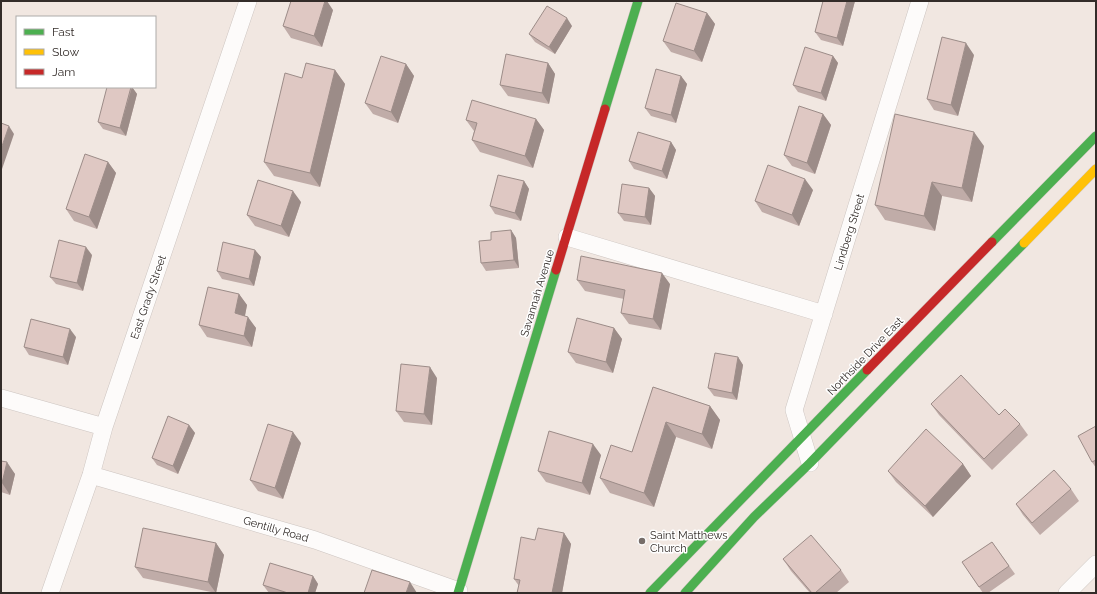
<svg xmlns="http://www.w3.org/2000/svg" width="1097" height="594" viewBox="0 0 1097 594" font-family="Raleway,sans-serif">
	<rect width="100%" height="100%" fill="#f1e7e1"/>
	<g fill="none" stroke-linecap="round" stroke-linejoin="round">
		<!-- street casing -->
		<g stroke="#cdc5c1" stroke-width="18">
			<path id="street" d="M567,237L824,314
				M1,398L104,427
				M810,463L794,410L920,1
				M91,475L315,540L459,591
				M50,593L91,475L104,427L248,1
				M1067,593L1096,564"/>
		</g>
		<!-- fast casing -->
		<g stroke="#cdc5c1" stroke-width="10">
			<path id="fast" d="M605,109L638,1
				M992,242L1096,136
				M458,593L556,270
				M650,593L867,370
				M685,593L754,517L810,463L1024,243"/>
		</g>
		<!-- slow casing -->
		<g stroke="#cdc5c1" stroke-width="10">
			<path id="slow" d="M1024,243L1096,169"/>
		</g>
		<!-- jam casing -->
		<g stroke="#cdc5c1" stroke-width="10">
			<path id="jam" d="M556,270L605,109
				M867,370L992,242"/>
		</g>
		<!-- street -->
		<use href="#street" stroke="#fdfbfa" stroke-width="17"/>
		<!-- fast -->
		<use href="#fast" stroke="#4caf50" stroke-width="9"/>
		<!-- slow -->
		<use href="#slow" stroke="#ffc107" stroke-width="9"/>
		<!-- jam -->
		<use href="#jam" stroke="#c62828" stroke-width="9"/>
	</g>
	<!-- wall -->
	<path fill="#c0aca8" d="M823,1H855L843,46L821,40L815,32Z
		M333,10L322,47L291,38L283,26Z
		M707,13L715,24L702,62L671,52L663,41Z
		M572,26L555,54L535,42L529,34Z
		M974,55L958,116L934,110L927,99Z
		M833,56L838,63L826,101L798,92L793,85Z
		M548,63L555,74L549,104L508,96L500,85Z
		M406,64L414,76L398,123L373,114L365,103Z
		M335,70L345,84L320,187L274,176L264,162L302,78Z
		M681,76L687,84L676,123L651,116L645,108Z
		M132,87L137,94L126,136L103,129L98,122Z
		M823,114L831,125L815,174L792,166L784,155Z
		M536,119L544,130L533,168L480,152L472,140L474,131L466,120Z
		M671,142L676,150L667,179L634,169L629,161Z
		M984,146L972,202L942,196L935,231L885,220L875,205Z
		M108,162L116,173L97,229L74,221L66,209Z
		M524,181L529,189L521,221L495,214L490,206Z
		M649,188L655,196L651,225L624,221L618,213Z
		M813,190L799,226L762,212L755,201Z
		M301,202L289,237L255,226L247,215Z
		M511,230L516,238L519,268L486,271L481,263Z
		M255,250L261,257L254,286L222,279L217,271Z
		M92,255L83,291L56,284L50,277Z
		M577,280L670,284L661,330L629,324L621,313L624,299L585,291Z
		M239,294L247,305L245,316L256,328L252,347L207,337L199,325Z
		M614,328L622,339L613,373L576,363L568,352Z
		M76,337L68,365L29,355L24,347Z
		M738,357L743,365L737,400L714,396L708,388Z
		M437,378L432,425L404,422L396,411Z
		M653,387L710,406L720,420L712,449L676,437L654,507L610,493L600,478L632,452Z
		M931,404L999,415L1020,424L1028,435L992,470L939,415Z
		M189,425L195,433L178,474L157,465L152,458Z
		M1096,426V468L1092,462Z
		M301,443L283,499L258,491L250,480Z
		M601,455L590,495L546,482L538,471Z
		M1,461L15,474L10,495L1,492Z
		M963,464L971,476L933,517L896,482L888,471Z
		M1071,489L1079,501L1040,535L1023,515L1016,504Z
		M564,533L571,544L562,593H517L519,586L514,579L535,540Z
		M992,542L1015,574L988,593H983L962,562Z
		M216,543L224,555L216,593L143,578L135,567Z
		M783,559L841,570L849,582L836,593H810L791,571Z
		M313,576L318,584L315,593H269L263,585Z"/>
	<!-- shaded-wall -->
	<path fill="#9c8c88" d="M325,1H327L333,10L322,47L314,36Z
		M847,1H855L843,46L837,38Z
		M707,13L715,24L702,62L694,51Z
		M567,18L572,26L555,54L549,47Z
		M966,43L974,55L958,116L951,105Z
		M833,56L838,63L826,101L821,93Z
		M548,63L555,74L549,104L542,93Z
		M406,64L414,76L398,123L391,112Z
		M335,70L345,84L320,187L310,173Z
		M681,76L687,84L676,123L671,115Z
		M132,87L137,94L126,136L120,128Z
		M823,114L831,125L815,174L807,163Z
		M536,119L544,130L533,168L525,156Z
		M9,126L14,134L1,172V149Z
		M974,132L984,146L972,202L962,188Z
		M671,142L676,150L667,179L662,171Z
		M108,162L116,173L97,229L89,217Z
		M805,179L813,190L799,226L792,215Z
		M524,181L529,189L521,221L515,213Z
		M932,182L942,196L935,231L924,216Z
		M649,188L655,196L651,225L645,217Z
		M293,191L301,202L289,237L281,226Z
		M511,230L516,238L519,268L514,260Z
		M86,247L92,255L83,291L77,283Z
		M255,250L261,257L254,286L249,279Z
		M662,273L670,284L661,330L653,319Z
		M239,294L247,305L243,325L235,313Z
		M248,317L256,328L252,347L244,336Z
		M614,328L622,339L613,373L606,362Z
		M70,329L76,337L68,365L63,357Z
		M738,357L743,365L737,400L732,393Z
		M430,367L437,378L432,425L424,414Z
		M710,406L720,420L712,449L702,434Z
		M666,422L676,437L654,507L644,493Z
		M189,425L195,433L178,474L173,466Z
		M293,432L301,443L283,499L275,488Z
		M593,444L601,455L590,495L582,483Z
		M7,462L15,474L10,495L2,483Z
		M963,464L971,476L933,517L925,506Z
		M564,533L571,544L562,593H552Z
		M216,543L224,555L216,593L208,582Z
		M313,576L318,584L315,593H308Z
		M410,582L417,593H406Z"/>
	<!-- building -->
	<path fill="#dfc8c3" stroke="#9c8c88" d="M291,1H325L314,36L283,26Z
		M823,1H847L837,38L815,32Z
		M676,3L707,13L694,51L663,41Z
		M547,6L567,18L549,47L529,34Z
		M942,37L966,43L951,105L927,99Z
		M805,47L833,56L821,93L793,85Z
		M506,54L548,63L542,93L500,85Z
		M381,56L406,64L391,112L365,103Z
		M306,63L335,70L310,173L264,162L285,73L302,78Z
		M656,69L681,76L671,115L645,108Z
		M107,87H131L120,128L98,122Z
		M472,100L536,119L525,156L472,140L477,123L466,120Z
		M799,106L823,114L807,163L784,155Z
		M895,114L974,132L962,188L932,182L924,216L875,205Z
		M1,123L9,126L1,149Z
		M638,132L671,142L662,171L629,161Z
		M85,154L108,162L89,217L66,209Z
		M768,165L805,179L792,215L755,201Z
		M498,175L524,181L515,213L490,206Z
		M258,180L293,191L281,226L247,215Z
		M622,184L649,188L645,217L618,213Z
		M511,230L514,260L481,263L479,241L491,240V232Z
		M59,240L86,247L77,283L50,277Z
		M223,242L255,250L249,279L217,271Z
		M581,256L662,273L653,319L621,313L625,290L577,280Z
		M208,287L239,294L235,313L248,317L244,336L199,325Z
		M577,318L614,328L606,362L568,352Z
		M31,319L70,329L63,357L24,347Z
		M715,353L738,357L732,393L708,388Z
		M401,364L430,367L424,414L396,411Z
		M961,375L999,415L1005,409L1020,424L984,459L931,404Z
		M653,387L710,406L702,434L666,422L644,493L600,478L611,445L632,452Z
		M168,416L189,425L173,466L152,458Z
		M268,424L293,432L275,488L250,480Z
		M1096,426V460L1092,462L1078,436Z
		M926,429L963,464L925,506L888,471Z
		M549,431L593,444L582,483L538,471Z
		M1,461L7,462L2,483H1Z
		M1054,470L1071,489L1032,523L1016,504Z
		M143,528L216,543L208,582L135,567Z
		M538,528L564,533L552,593H517L520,580L514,579L521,537L535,540Z
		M811,535L841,570L815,593H812L783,559Z
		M992,542L1009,566L979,587L962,562Z
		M270,563L313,576L308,593H288L263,585Z
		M372,570L410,582L406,593H364Z"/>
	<!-- markers -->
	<circle fill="#766d69" stroke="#fff" stroke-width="1.5" cx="642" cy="541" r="4"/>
	<g text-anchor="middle" stroke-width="3" stroke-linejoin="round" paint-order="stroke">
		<!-- street labels -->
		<g font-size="11" fill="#332c29" stroke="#fff">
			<text transform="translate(849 232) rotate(-73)" y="4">Lindberg Street</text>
			<text transform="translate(537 293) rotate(-73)" y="4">Savannah Avenue</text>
			<text transform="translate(148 297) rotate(-71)" y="4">East Grady Street</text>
			<text transform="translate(865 356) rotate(-46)" y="4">Northside Drive East</text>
			<text transform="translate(276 529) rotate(16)" y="4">Gentilly Road</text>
		</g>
		<!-- poi labels -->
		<g font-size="11" fill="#332c29" stroke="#fff" text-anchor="start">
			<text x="650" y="539">Saint Matthews<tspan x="650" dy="13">Church</tspan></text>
		</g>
	</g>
	<!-- border -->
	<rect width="1097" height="594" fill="none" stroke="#332c29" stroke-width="4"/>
	<!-- legend -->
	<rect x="16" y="16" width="140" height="72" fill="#ffffff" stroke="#adaba9"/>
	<rect x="24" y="29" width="20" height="6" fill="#4caf50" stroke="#adaba9"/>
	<text x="52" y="36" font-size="12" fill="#332c29">Fast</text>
	<rect x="24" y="49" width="20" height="6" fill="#ffc107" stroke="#adaba9"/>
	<text x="52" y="56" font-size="12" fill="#332c29">Slow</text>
	<rect x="24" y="69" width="20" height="6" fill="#c62828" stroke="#adaba9"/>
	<text x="52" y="76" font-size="12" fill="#332c29">Jam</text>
</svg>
